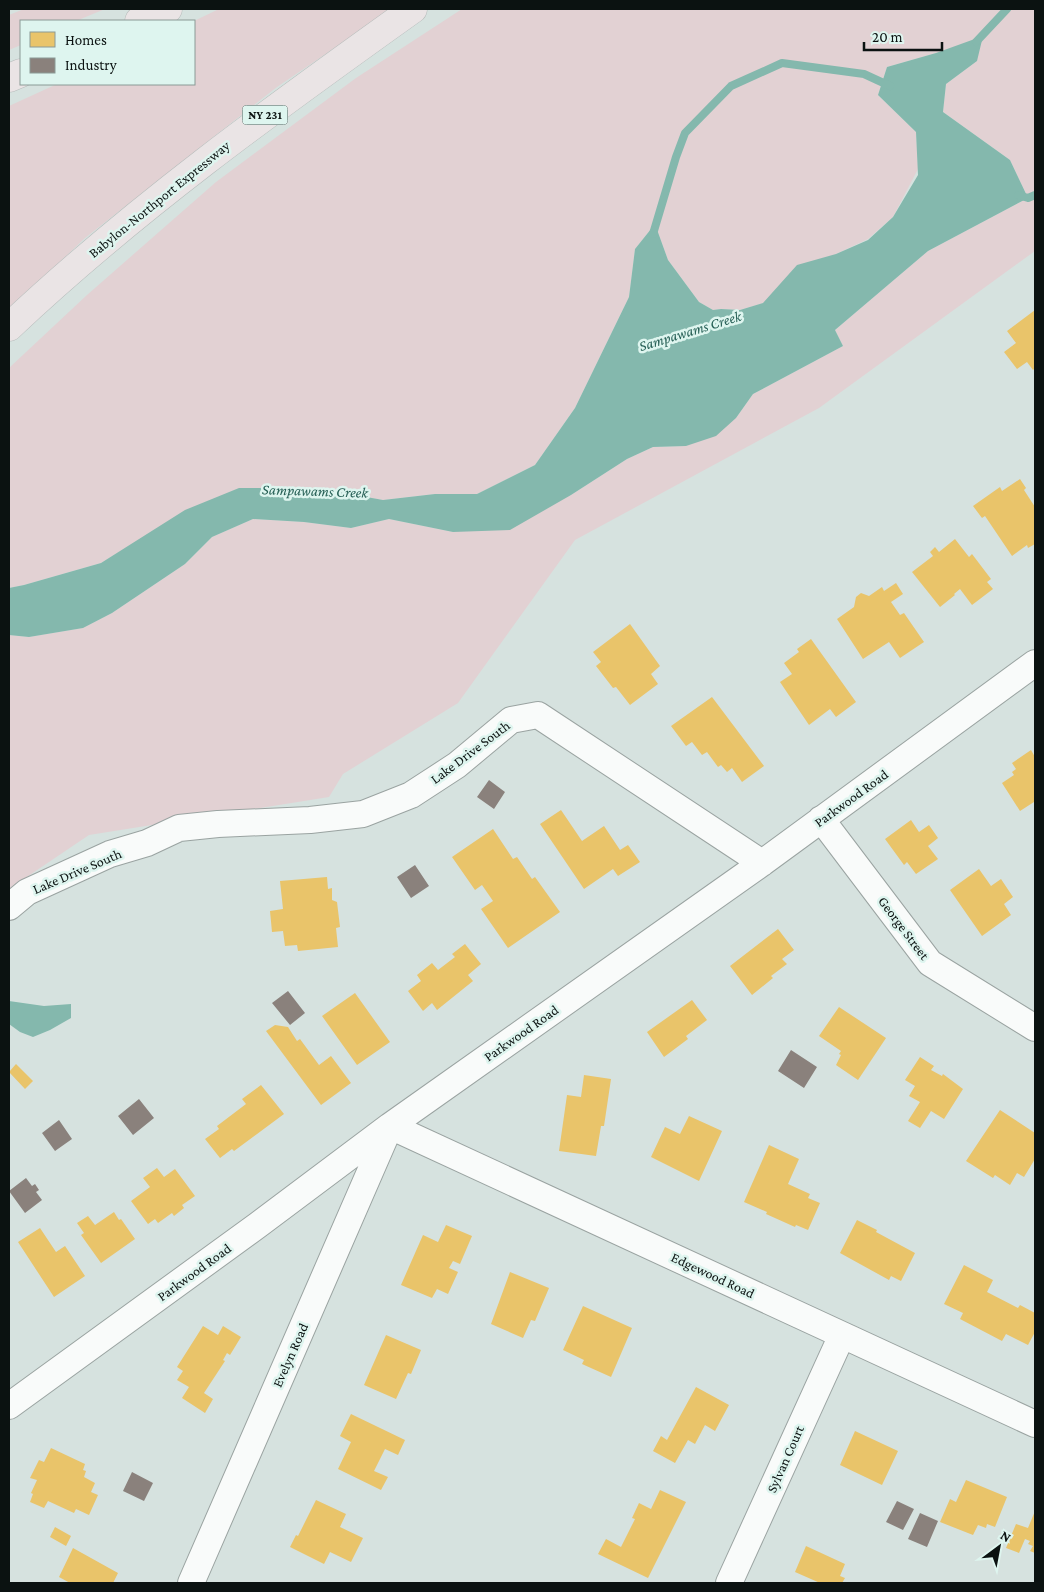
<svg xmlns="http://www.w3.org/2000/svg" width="1044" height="1592" viewBox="0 0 1044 1592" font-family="'Crimson Pro',serif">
	<rect width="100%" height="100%" fill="#d6e2df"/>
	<!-- green -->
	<path fill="#e2d1d3" d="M24,9H105L76,21H21V45L9,50V15Z
		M219,9H392L277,87L85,238L9,311V106L57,84H194V21Z
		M462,9H1035V251L819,408L575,540L458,703L343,774L329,797L89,835L9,889V635L29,637L83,628L112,613L185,564L212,537L253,519L304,522L351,528L389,519L453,532L571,495L627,459L653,447L686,446L736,418L753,394L843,346L835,330L928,251L1028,198L1010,160L943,112L946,84L977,61L936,53L887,67L878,95L916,132L918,169L893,217L868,239L836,254L779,287L764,303L740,310L721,309L713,310L699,302L668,260L655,224L635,249L629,297L575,408L535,465L477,494H435L383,500L317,488L134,543L101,563L24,585L9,588V368L87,295L216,182L356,78Z"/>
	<!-- water -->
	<path fill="#84b8ad" d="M983,36L977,61L946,84L943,112L1010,160L1028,198L928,251L835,330L843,346L753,394L736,418L716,436L686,446L653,447L627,459L571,495L510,530L453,532L389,519L351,528L304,522L253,519L212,537L185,564L112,613L83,628L29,637L9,635V588L24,585L101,563L185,510L239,488H317L383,500L435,494H477L535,465L575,408L629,297L635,249L655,224L668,260L699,302L713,310L721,309L740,310L763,303L797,265L836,254L868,240L893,217L918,175L916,132L878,95L887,67L936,53Z
		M9,1001L44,1006L71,1004V1018L50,1030L33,1037L20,1032L9,1024Z"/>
	<!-- homes -->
	<path fill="#e9c46a" d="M1035,310V368L1033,370L1027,362L1017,369L1004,352L1016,343L1007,331Z
		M1020,479L1026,488L1024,490L1035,507V544L1028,548L1027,545L1012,556L985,516L982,518L973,506L1000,487L1002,491Z
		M955,539L969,557L972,554L991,579L987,582L993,589L972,605L960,589L954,594L955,595L940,607L912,572L933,556L930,552L935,547L939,552Z
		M896,583L903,594L891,602L900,615L904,613L924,642L900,658L889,642L863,659L837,619L854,607L856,597L861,593L869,596L882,587L884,591Z
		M630,624L660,666L651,674L658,684L630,705L616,687L613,688L596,666L601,662L593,652Z
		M811,639L856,702L836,717L830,709L809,725L780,682L792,674L784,663L799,652L797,649Z
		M712,697L764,766L742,782L732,768L727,772L721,765L718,767L707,752L702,755L692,742L686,746L671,726Z
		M1031,750L1035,757V804L1034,802L1020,811L1002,783L1014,775L1012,772L1016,769L1012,763Z
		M561,810L582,841L604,826L620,850L628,845L640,862L618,876L613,869L584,889L540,824Z
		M911,820L919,832L929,825L938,838L928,846L938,859L916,874L907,862L904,865L885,839Z
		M493,829L513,859L517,857L532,879L535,877L560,912L508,948L481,909L493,901L482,885L475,890L452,857Z
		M979,869L991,886L1001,879L1013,897L1004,904L1011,915L982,936L950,890Z
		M327,877L328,889L332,888V900L337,902L340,927L336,928L338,947L298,951L297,945L285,946L283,931L272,932L270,911L283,909L280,881Z
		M778,929L794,950L782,959L787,964L771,976L773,978L752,995L730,966Z
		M465,944L481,964L468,975L473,981L437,1010L432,1003L423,1011L408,991L421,981L417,975L432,963L438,970L455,957L452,954Z
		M355,993L390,1042L357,1065L322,1016Z
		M692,1000L707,1020L686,1036L688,1039L664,1057L647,1032Z
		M839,1007L886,1038L858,1080L836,1065L841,1055L839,1054L841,1051L819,1036Z
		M275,1025L288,1027L297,1041L300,1039L319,1065L331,1056L351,1083L321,1105L266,1031Z
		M920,1057L934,1066L931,1070L942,1076L943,1074L963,1089L944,1119L931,1111L920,1128L908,1121L920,1102L909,1096L915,1086L905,1080Z
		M16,1064L33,1081L25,1089L9,1072Z
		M584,1075L611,1079L604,1126H601L596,1156L559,1151L567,1095L581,1097Z
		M261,1085L284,1114L234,1151L232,1149L220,1158L205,1139L219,1129L217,1126L246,1104L242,1099Z
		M1000,1110L1035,1133V1159L1024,1177L1017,1173L1010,1185L995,1175L993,1178L966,1161Z
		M689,1116L722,1131L699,1181L651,1157L665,1127L680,1134Z
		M769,1145L799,1159L788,1184L810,1194L808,1198L820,1203L808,1230L796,1225L795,1227L766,1214L767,1212L744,1202Z
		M157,1168L164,1177L175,1169L195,1196L182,1205L184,1208L174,1216L172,1213L158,1223L155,1219L148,1224L131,1201L150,1187L143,1178Z
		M114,1212L119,1220L121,1219L135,1239L101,1263L81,1235L84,1233L77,1223L88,1216L95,1225Z
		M857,1220L877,1230L876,1232L915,1253L901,1281L891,1276L889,1280L840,1253Z
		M446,1225L472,1236L460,1264L453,1261L449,1268L458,1272L448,1294L437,1289L432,1298L401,1285L423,1235L438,1242Z
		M40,1228L56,1252L65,1246L85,1276L54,1297L18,1242Z
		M964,1265L993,1280L987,1292L1018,1308L1020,1305L1035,1313V1332L1028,1345L1006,1334L1002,1341L960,1319L963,1313L944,1304Z
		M510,1272L549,1288L535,1321L531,1320L523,1338L491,1324Z
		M583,1306L632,1328L611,1377L582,1364L584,1360L563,1350Z
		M203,1326L218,1335L223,1326L241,1337L230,1355L227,1353L223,1360L225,1361L204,1393L213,1399L205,1413L182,1398L189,1387L177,1380L183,1371L177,1367Z
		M386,1335L421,1350L411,1374L408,1373L396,1399L364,1385Z
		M696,1387L729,1405L715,1431L705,1425L695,1444L688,1440L675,1463L653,1451L661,1436L667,1440Z
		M351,1414L405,1440L398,1455L385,1449L374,1471L388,1477L381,1490L338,1469L351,1442L340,1436Z
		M855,1431L898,1451L882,1485L840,1465Z
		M51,1448L85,1464L83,1470L86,1471L84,1477L95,1483L91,1492L98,1495L89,1515L76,1509L74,1513L48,1501L44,1508L30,1502L33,1494L31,1493L37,1480L30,1478L39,1460L44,1462Z
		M966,1480L1007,1497L995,1527L987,1524L986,1528L978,1525L973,1535L940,1522L950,1499L956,1502Z
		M660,1490L686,1502L648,1578L598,1554L606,1539L621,1547L635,1519L632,1518L639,1503L651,1509Z
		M316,1500L346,1514L340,1527L363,1538L351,1562L330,1552L324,1564L290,1547L296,1535L298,1536Z
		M1035,1511V1553L1030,1551L1033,1546L1028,1544L1030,1541L1025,1539L1019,1553L1006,1548L1016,1524L1028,1528Z
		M55,1527L71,1536L66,1546L50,1537Z
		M806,1546L845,1564L840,1576L845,1578L842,1583H820L795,1572Z
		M73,1548L118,1573L113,1583H70L59,1577Z"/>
	<!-- industry -->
	<path fill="#8a817c" d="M489,780L505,792L494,809L477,797Z
		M415,865L429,886L411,898L397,877Z
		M288,991L305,1013L290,1025L272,1003Z
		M791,1050L817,1067L804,1088L778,1071Z
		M139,1099L154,1118L133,1135L118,1116Z
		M59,1120L72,1139L55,1151L42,1133Z
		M26,1178L32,1186L35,1184L39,1190L36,1192L42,1200L25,1213L9,1191Z
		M132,1472L153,1483L144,1501L123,1491Z
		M897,1501L914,1509L903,1530L886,1522Z
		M920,1513L938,1521L927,1547L908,1539Z"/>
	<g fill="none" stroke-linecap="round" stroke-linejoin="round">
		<!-- stream -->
		<path stroke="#84b8ad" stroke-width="8" d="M976,42L1007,9
			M1018,195L1028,198L1035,195
			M653,234L676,157L685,133L731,86L782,63L864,74L890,86"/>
		<!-- minor casing -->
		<g stroke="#9aa3a1" stroke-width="28">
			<path id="minor" d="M821,819L930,963L1035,1028
				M9,907L27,892L110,854L147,843L179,828L218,824L310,820L363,814L411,795L457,765L511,720L538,715L762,863
				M9,1406L258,1225L390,1126L762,863L1035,663
				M191,1583L390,1126L1035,1424
				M729,1583L842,1335"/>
		</g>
		<!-- major casing -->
		<g stroke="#b7bcbb" stroke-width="29">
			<path id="major" d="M139,21L168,9
				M9,78L21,73
				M9,327C134,209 273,109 413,9"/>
		</g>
		<!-- minor -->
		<use href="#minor" stroke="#f9fbfa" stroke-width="26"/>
		<!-- major -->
		<use href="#major" stroke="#eae4e5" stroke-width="28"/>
	</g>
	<g text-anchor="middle" stroke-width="5" stroke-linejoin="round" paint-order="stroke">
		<!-- shield labels -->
		<rect fill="#def5ef" stroke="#4a5654" stroke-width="1" x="242.5" y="105.5" width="45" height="19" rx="4"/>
		<g font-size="12" font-weight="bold" fill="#0b1211">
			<text x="265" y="119">NY 231</text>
		</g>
		<!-- street labels -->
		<g font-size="14" fill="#0b1211" stroke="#def5ef">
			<text transform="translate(159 199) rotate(-39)" y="5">Babylon-Northport Expressway</text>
			<text transform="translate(470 752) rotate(-37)" y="5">Lake Drive South</text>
			<text transform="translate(851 798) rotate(-36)" y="5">Parkwood Road</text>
			<text transform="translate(77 871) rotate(-23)" y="5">Lake Drive South</text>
			<text transform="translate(904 928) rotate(53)" y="5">George Street</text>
			<text transform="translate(521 1033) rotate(-35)" y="5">Parkwood Road</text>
			<text transform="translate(194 1272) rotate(-36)" y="5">Parkwood Road</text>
			<text transform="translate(713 1275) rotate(25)" y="5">Edgewood Road</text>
			<text transform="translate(290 1355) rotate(-66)" y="5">Evelyn Road</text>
			<text transform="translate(785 1459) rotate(-66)" y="5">Sylvan Court</text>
		</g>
		<!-- water labels -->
		<g font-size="15" font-style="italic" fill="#265f55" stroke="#def5ef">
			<text transform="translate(690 331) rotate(-17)" y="5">Sampawams Creek</text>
			<text transform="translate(315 491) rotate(2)" y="5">Sampawams Creek</text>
		</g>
	</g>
	<!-- border -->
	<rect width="1044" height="1592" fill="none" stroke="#0b1211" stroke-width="20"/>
	<!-- legend -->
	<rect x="20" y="20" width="175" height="65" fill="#def5ef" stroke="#8a9a96"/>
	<rect x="30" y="32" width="25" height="15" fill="#e9c46a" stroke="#8a9a96"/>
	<text x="65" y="45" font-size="15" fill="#0b1211">Homes</text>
	<rect x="30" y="58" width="25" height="15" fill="#8a817c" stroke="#8a9a96"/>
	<text x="65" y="70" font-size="15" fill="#0b1211">Industry</text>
	<!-- north arrow -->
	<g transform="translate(999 1547) rotate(32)" stroke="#def5ef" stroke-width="4" paint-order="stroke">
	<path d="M0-4L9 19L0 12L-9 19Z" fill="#0b1211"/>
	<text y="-8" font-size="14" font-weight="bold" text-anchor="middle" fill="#0b1211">N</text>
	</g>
	<!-- scale -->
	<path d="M864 42v8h78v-8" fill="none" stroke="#0b1211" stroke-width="2.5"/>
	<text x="872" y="42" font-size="15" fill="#0b1211" stroke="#def5ef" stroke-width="4" paint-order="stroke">20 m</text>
</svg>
